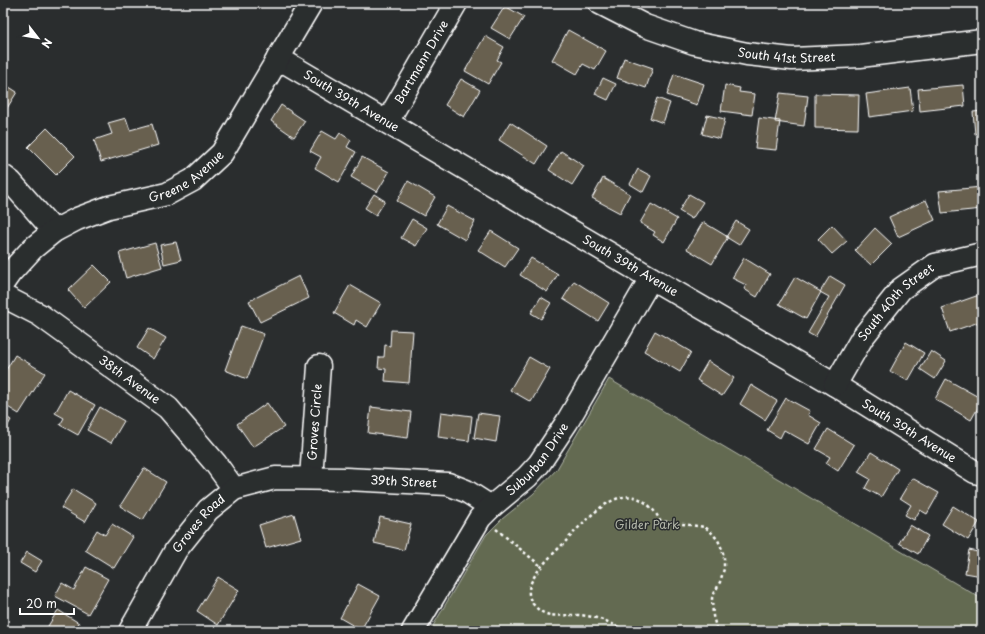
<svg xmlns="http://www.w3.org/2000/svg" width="985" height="634" viewBox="0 0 985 634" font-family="'Playpen Sans',sans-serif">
	<rect width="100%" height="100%" fill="#2a2d2e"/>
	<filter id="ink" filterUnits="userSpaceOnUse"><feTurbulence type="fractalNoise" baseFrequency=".025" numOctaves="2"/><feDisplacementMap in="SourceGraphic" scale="8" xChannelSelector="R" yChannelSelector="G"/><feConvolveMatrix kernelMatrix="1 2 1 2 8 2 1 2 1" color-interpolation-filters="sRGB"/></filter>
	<g filter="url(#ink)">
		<!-- green -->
		<path fill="#636b51" stroke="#b1b5a8" d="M609,379L982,599V631H430L486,535L502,519L533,494L557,469Z"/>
		<!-- building -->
		<path fill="#686050" stroke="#fff" d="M505,6L524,17L510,39L491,28Z
			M568,30L606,51L595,70L583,64L577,74L552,60Z
			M485,36L504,47L497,60L501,62L488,84L465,71Z
			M624,58L653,68L646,88L617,78Z
			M674,74L704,84L697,105L667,95Z
			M603,78L616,84L608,100L595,94Z
			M461,79L480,90L464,117L445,105Z
			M3,83L17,92L4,113H3Z
			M725,85L740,88L739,92L755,94L752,115L721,111Z
			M963,85L965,106L920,111L918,89Z
			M910,88L913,111L869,117L866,94Z
			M780,93L808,96L804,126L775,122Z
			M815,94L859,95L858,129L815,128Z
			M657,98L670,103L663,123L650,118Z
			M281,105L305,121L294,137L271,121Z
			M982,111V133L975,134L973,112Z
			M707,115L725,119L720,139L702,134Z
			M126,118L130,130L152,124L158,145L101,162L94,140L112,134L108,123Z
			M759,118L780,121L776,150L755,148Z
			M510,122L547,146L536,164L499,140Z
			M47,128L75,156L56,175L28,147Z
			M322,131L336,139L340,133L351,140L347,147L356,152L339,182L315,168L321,157L310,151Z
			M561,151L584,166L572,185L549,170Z
			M362,157L389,172L377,192L351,177Z
			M638,169L651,176L643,192L630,184Z
			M603,178L630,194L620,213L592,198Z
			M408,181L435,197L424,216L397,201Z
			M982,187V209L942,213L939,191Z
			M374,194L385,201L376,215L365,208Z
			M689,194L703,202L692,219L679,211Z
			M926,200L935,220L898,237L889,217Z
			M651,204L677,219L664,242L653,235L655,232L640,223Z
			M447,206L475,221L465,240L437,224Z
			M412,219L427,228L416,246L401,238Z
			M736,221L749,229L739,245L726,237Z
			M703,222L728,237L712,264L687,249Z
			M832,225L847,241L832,254L818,239Z
			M875,228L892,244L871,265L855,250Z
			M491,231L518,248L505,267L478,250Z
			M176,242L181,260L164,264L160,245Z
			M155,243L162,267L126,278L119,253Z
			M531,258L558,274L547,292L520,275Z
			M744,258L770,274L757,297L744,289L746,285L732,278Z
			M94,265L111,282L84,308L68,290Z
			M299,276L309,298L260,322L249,301Z
			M830,276L845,285L815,337L808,333L829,297L820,292Z
			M795,277L821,292L806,319L779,304Z
			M574,281L609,303L598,321L563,299Z
			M350,285L381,303L367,327L356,320L354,325L334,313Z
			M982,294V321L950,332L942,308Z
			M541,297L551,303L541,319L531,313Z
			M241,326L264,334L247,379L225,370Z
			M149,328L166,338L153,359L137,348Z
			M391,330L413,331L409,383L385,381L386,369L378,368L379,357H384L385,345L390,346Z
			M655,331L691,352L680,372L644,351Z
			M906,342L924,353L908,381L890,371Z
			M931,351L946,361L935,379L920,369Z
			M15,355L45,373L19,414L3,404V375Z
			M529,357L550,369L531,402L510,390Z
			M708,361L734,378L722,396L697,380Z
			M946,379L982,399V401L971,420L935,399Z
			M751,385L777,401L765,420L740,404Z
			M68,390L95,405L78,435L60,425L64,418L55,413Z
			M786,398L810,411L808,415L821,423L809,444L784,430L780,438L767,430Z
			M267,403L284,427L253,447L237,424Z
			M100,407L124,421L111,443L87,430Z
			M371,407L411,412L408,438L368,433Z
			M441,412L472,416L469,441L438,437Z
			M478,413L500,416L496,442L474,438Z
			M3,415L11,420L3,434Z
			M828,429L854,445L838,471L826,463L830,457L816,449Z
			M871,452L898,469L881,497L865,488L870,479L858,472Z
			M144,468L166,482L143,520L120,506Z
			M912,478L939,493L927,514L920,510L914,520L905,515L911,505L900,498Z
			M73,489L96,503L85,522L61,508Z
			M953,506L979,522L968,540L942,524Z
			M294,514L301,538L266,548L259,525Z
			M380,517L411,524L404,550L374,543Z
			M112,524L133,537L114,568L85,550L97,530L105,535Z
			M910,525L928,536L918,554L899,543Z
			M969,550L982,553V576L965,573Z
			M27,552L42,561L35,572L20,563Z
			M86,567L108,579L88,614L55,596L62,583L74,590Z
			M218,577L239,590L218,625L197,611Z
			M358,584L380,596L361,630L340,618Z
			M58,610L79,623L75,631H45Z"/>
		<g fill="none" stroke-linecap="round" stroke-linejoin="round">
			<!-- minor casing -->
			<g stroke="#fff" stroke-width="25">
				<g id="minor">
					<path id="s1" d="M600,3L645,26L694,43L747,54L792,59L860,56L982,41"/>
					<path id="s2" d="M278,58L651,278L835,385L975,472L982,474"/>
					<path id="s3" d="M387,122L456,3"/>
					<path d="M3,176L11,182L54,231"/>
					<path id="s4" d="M3,283L10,273L33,248L54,231L77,219L109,207L167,194L193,180L222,153L311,3"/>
					<path id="s5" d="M3,296L40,315L168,408L216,464L234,489"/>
					<path id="s6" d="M835,385L862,338L901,289L935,265L982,254"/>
					<path id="s7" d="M311,478L319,366"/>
					<path id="s8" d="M130,631L176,550L208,510L234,489L275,478L346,479L448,484L466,491L491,507"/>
					<path id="s9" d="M413,631L480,518L491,507L527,477L539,464L567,422L651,278"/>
				</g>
			</g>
			<!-- path -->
			<path stroke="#fff" stroke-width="2.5" stroke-dasharray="3 3" stroke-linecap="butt" d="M496,529L542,567
				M624,631C610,621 594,616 578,615C560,614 547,621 533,604C527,596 528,587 533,579C539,567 555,552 565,542C583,523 619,479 647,504C653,509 657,514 660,521L705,527L711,532L718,540L722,549L724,557V569L720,582L712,598L713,616L717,631"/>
			<!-- minor -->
			<use href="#minor" stroke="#2a2d2e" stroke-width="22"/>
		</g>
	</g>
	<g text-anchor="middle" stroke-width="3" stroke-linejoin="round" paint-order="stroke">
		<!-- street labels -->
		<g font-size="12" fill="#fff" stroke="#2a2d2e">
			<text dy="4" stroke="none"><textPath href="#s1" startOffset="196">South 41st Street</textPath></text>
			<text dy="4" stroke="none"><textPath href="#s3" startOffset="69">Bartmann Drive</textPath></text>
			<text dy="4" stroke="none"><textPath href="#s2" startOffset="85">South 39th Avenue</textPath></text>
			<text dy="4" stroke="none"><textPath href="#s4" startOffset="218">Greene Avenue</textPath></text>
			<text dy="4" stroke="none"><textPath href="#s2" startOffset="409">South 39th Avenue</textPath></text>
			<text dy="4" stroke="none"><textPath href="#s6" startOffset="104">South 40th Street</textPath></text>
			<text dy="4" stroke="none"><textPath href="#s5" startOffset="152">38th Avenue</textPath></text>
			<text dy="4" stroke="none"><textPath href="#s7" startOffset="56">Groves Circle</textPath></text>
			<text dy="4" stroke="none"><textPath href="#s2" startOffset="733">South 39th Avenue</textPath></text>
			<text dy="4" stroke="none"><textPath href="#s9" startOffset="214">Suburban Drive</textPath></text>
			<text dy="4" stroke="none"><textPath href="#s8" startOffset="349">39th Street</textPath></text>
			<text dy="4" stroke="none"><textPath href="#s8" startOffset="128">Groves Road</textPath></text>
		</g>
		<!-- park labels -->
		<g font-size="12" fill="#b1b5a8" stroke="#2a2d2e">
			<text x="647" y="529">Gilder Park</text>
		</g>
	</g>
	<!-- margin -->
	<rect width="985" height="634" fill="none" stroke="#2a2d2e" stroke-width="16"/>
	<rect x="8" y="8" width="969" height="618" fill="none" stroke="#fff" stroke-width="1.5" filter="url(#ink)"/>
	<!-- north arrow -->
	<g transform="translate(38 38) rotate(121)" stroke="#2a2d2e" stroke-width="3" paint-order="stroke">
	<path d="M0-3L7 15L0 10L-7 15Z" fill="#ffffff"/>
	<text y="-6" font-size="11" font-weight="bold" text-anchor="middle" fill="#ffffff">N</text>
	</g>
	<!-- scale -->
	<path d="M20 608v6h54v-6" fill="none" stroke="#ffffff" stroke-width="2"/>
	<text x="26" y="608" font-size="12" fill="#ffffff" stroke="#2a2d2e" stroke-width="3" paint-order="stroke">20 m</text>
</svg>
